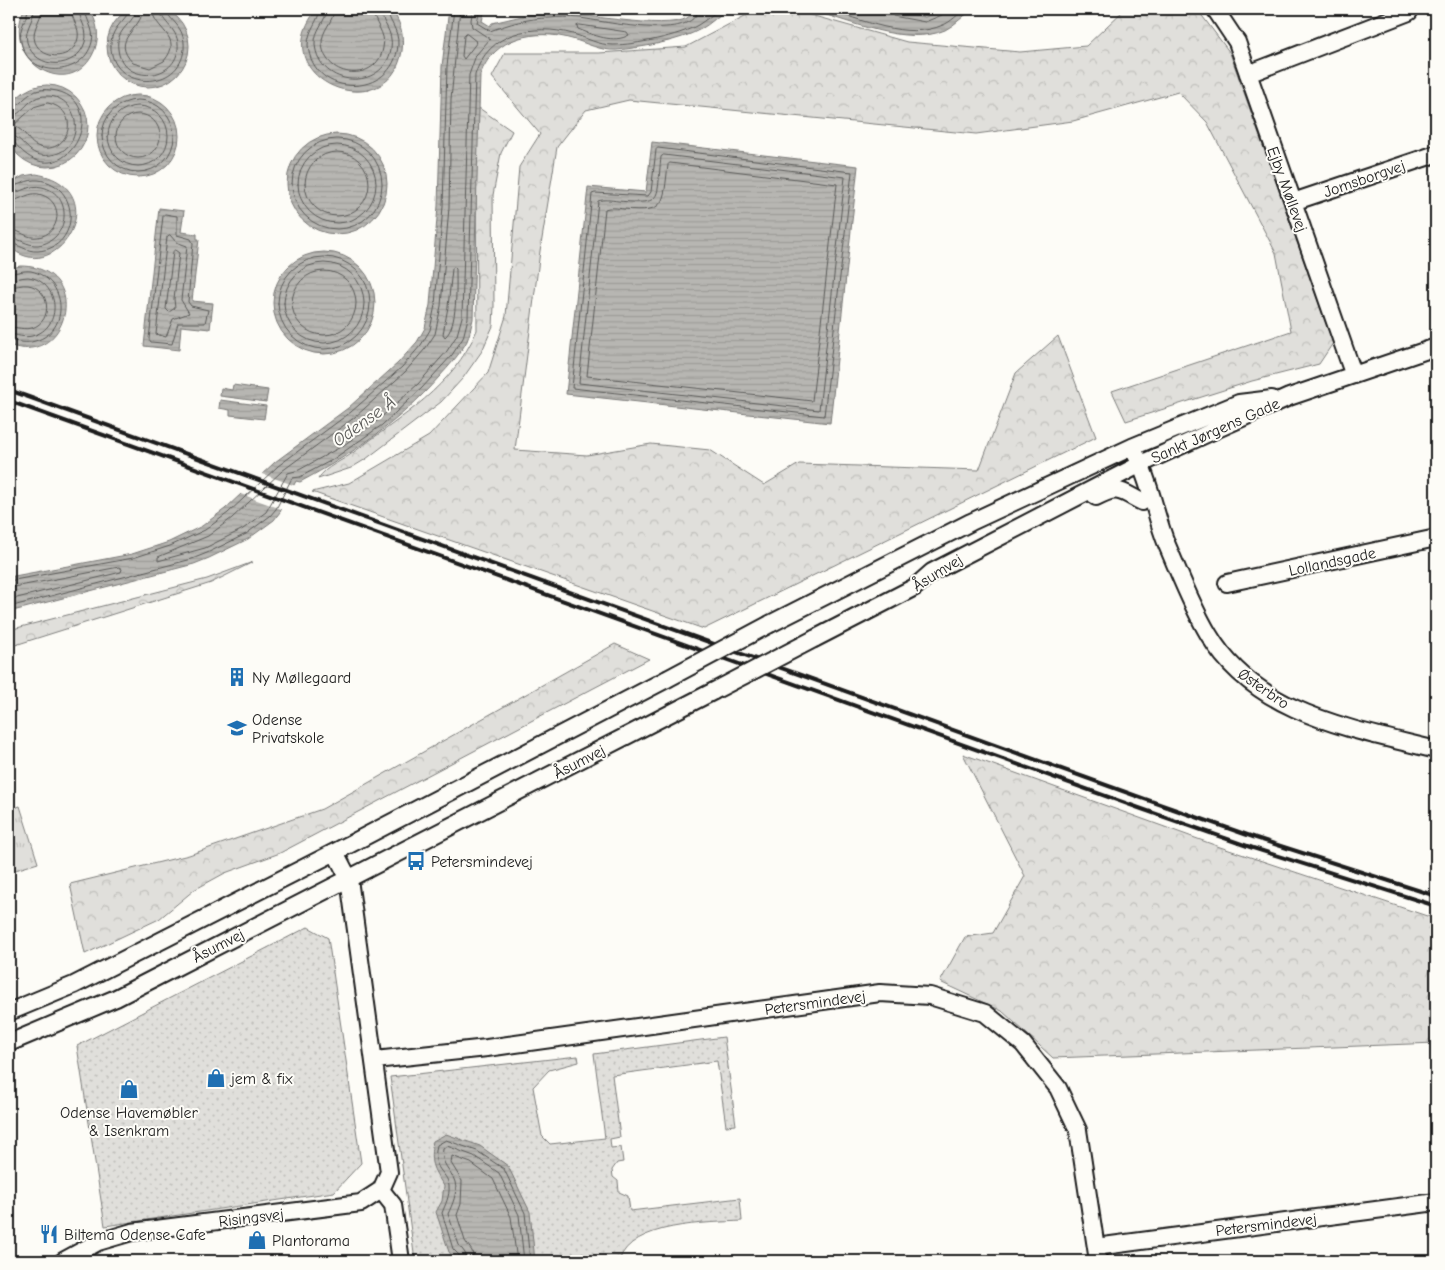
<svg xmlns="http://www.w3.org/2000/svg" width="1445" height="1270" viewBox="0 0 1445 1270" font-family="'Comic Neue',sans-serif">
	<defs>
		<pattern id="grass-dots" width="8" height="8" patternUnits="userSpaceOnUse" patternTransform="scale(1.25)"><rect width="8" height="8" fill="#e0dfdb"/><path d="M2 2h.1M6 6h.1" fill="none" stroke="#c0bfbb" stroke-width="1.8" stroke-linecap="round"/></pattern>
		<pattern id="forest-crowns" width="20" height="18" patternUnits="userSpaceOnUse" patternTransform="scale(1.25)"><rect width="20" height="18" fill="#e0dfdb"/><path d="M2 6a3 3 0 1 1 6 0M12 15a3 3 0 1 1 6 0" fill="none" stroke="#c0bfbb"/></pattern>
		<pattern id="park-tufts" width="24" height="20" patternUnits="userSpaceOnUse" patternTransform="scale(1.25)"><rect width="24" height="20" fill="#e0dfdb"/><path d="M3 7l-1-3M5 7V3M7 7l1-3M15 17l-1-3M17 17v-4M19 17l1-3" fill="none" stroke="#c0bfbb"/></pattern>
		<pattern id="water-rules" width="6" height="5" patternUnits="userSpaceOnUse" patternTransform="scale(1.25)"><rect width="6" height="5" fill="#b7b6b2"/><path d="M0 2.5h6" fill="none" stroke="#9d9c98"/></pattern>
	</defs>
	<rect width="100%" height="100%" fill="#fdfcf7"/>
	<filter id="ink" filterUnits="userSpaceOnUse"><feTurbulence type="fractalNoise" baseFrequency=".02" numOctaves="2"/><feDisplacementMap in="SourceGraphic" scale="10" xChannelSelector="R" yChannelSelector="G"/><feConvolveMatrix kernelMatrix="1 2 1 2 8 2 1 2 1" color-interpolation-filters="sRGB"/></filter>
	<g filter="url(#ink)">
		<!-- grass -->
		<path fill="url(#grass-dots)" stroke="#7e7e7c" d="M308,927L328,938L361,1163L334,1192L105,1226L77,1046Z
			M724,1037L736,1125L726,1126L717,1061L612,1075L620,1137L610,1139L611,1148L621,1147L623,1162L617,1163L612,1170L613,1177L618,1181L619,1192L628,1196L630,1211L740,1198L742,1221C708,1223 631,1222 619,1261H415L390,1077L578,1056L579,1062L549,1070L533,1087L542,1136L550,1144L605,1138L594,1054Z"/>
		<!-- forest -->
		<path fill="url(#forest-crowns)" stroke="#7e7e7c" d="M758,9H789L907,42L1020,52L1086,46L1125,9H1197L1230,53L1333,343L1319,364L1252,381L1126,421L1112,391L1291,331L1276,253L1207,122L1178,92L1073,121L976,134L629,100L586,110L557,147L540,251L515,450L587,455L651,444L710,450L764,485L799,464L979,470L1016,373L1058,336L1096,437L704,629L312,492L349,483L429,436L488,373L506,316L519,167L540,134L492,77L505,53H599L686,47Z
			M479,108L512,131L501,153L493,195L494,306L493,326L482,351L463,378L441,402L366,459L351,468L318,479C326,466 341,462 354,452C402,416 453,387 477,330L476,169Z
			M253,562L211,583L9,647V630L207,579Z
			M615,644L649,659L280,853L225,873L194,890L159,919L85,954L70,884L189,855L322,809Z
			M963,754L1220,847L1436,919V1043L1053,1058L1002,1011L940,982L965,937L993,933L1025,876Z"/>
		<!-- park -->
		<path fill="url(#park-tufts)" stroke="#7e7e7c" d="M20,806L38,863L9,872V810Z"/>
		<!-- water -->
		<path fill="url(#water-rules)" stroke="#797876" d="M107 46a41 41 0 1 1 82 0a41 41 0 1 1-82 0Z
			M24,9H89C97,21 100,34 95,49C74,104 0,64 24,9Z
			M317,9H390C401,20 404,36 402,51C389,130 260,80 317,9Z
			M449,9H485L482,21L490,26L492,23C511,19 529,13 549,13C580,12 665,31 687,18C691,16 692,12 694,9H728C719,15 710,24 701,29C680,41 640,48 616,50C600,51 587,43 572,39C535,28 494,37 480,75L473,319C471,326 470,334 467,341C460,354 449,366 439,377C399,422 353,454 300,482L296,481L280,512L274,520L248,539L209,558L194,564L9,612V577L132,554L169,542L202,526L225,509L275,462L348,408L398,363L417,342L425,328L430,305L438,206L442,66Z
			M807,9H886L925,17L943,9H973C964,15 955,25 945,30C906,47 847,20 807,9Z
			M6 126a41 41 0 1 1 82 0a41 41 0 1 1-82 0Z
			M97 136a41 41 0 1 1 82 0a41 41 0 1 1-82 0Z
			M287 184a50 50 0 1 1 100 0a50 50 0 1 1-100 0Z
			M652,142L858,166L830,423L566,394L588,187L646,192Z
			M36,174C117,187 57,292 9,246V184L23,176Z
			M159,208L184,211L181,232L197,234V239H199L192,301L213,303L210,329L181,326L179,350L144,346Z
			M273 303a51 51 0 1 1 102 0a51 51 0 1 1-102 0Z
			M20,266C93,266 69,368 9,345V269Z
			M233,385L268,390L266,402L220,396L221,388L232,390Z
			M220,400L266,406L264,419L230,415V410L219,408Z
			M446,1134L480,1146L508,1166L530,1212L535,1261H456L449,1252L436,1212L442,1201L444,1186C432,1168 429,1162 433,1141Z"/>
		<!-- pier -->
		<path fill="#fdfcf7" d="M260,473L296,486L284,510L238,493Z"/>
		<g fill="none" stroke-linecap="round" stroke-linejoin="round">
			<!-- shore -->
			<path stroke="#5a5a58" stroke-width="1" d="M28,9C27,21 18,27 21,42C28,79 83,78 92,42C95,29 86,21 85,9
				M34,9C34,21 24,29 27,42C35,71 77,70 85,42C89,29 79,21 79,9
				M42,9C41,21 31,29 35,42C43,62 74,60 78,38C80,27 71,19 71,9
				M129,9C128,21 109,26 111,49C115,91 180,91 184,49C186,25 167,20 166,9
				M136,9C135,24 115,28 118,49C121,83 174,83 178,49C180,28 161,24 160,9
				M143,9C142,31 109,38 133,63L150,68L164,61C185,36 153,30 152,9
				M320,9C319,21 308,29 308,45C312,99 394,99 398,45C399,29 388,21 387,9
				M327,9C326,22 314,30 315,44C318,88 384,92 391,49C394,30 381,23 380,9
				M334,9C334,22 321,30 322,44C325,79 377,83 383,48C387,32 373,24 373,9
				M460,9L451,99L449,207L441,306L435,334L425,349L405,372L355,417L282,471L232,518L208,536L158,557V561L205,548L243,529L266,512L288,473L299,470L344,445L378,420L418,384L447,351L457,335L462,317L469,75L476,55L490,39L472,27L471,20L473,9
				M480,9L477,23L490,31C509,24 528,18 549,18C559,17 570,17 580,18C602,21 695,42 698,9
				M825,9C861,19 907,41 943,25C951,22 958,14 965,9
				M889,9L893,16L925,22L942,15L945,9
				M580,25L627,32L629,35C614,44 593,35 578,29L577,26Z
				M467,34L477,42L464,59L462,56L464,36Z
				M102 136a36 36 0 1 1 72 0a36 36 0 1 1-72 0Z
				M48,103C85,111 66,159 37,146C30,143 28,137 23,132C20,129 17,128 14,125L34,107Z
				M108 136a30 30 0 1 1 60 0a30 30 0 1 1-60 0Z
				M9,110C21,109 26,86 51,90C118,98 63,206 14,142L9,141
				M116 136a22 22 0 1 1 44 0a22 22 0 1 1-44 0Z
				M9,117C24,116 27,95 47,96C82,96 86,150 51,155C26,159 25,136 9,135
				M292 184a45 45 0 1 1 90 0a45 45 0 1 1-90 0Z
				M298 184a39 39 0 1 1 78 0a39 39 0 1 1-78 0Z
				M658,148L852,172L824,416L572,388L592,194L595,193L648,196L651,192L656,150Z
				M305 184a32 32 0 1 1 64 0a32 32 0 1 1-64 0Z
				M664,155L845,177L819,410L579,383L598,201C604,199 611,200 618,201C665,205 656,200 661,157Z
				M670,163L837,184L812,401L587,376L605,209C610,207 617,208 624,209C667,213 663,204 668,165Z
				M9,187C19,186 27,179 38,180C81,184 81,248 38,251C26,252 19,244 9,243
				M9,194C21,193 29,184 42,187C74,194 70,241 38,245C27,246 19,238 9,237
				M9,201C21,201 30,190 42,195C64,202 61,234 38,237C27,239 20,230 9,229
				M165,214L177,216V235L191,239L193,243L188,302L191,306L208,310L205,323H178L172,344L151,342L149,339L163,216Z
				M170,235L176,242L187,246L181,300L189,313L173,319L166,337L156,334L167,237Z
				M175,250L179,253L174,299L175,308L169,312L166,309L173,252Z
				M278 303a46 46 0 1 1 92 0a46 46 0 1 1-92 0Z
				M284 303a40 40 0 1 1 80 0a40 40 0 1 1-80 0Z
				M454,267L456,269C456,285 458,327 445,337L443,334L448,307L452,269Z
				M292 303a32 32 0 1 1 64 0a32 32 0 1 1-64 0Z
				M9,274C16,273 23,270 31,271C67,279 71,331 35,341C26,344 18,341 9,341
				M9,280C15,280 21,277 28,277C60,281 64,328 32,336C24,338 17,335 9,334
				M9,287C15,287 22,284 28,285C50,288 54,321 32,328C24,330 17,327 9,327
				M9,581L133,558L170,546L205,530L228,513L278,466L351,412L402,367L421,345L430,330L435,305L443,206L447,66L454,9
				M9,588L119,567L122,569L121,572L9,600
				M9,607L192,559L207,553L246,534L270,516L276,509L292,478L300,477L332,460L382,425L422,388L452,355L463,338L468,318L475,75C488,32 533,23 573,34C587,38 598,45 613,45C635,45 679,36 698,25C706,20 713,14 720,9
				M460,1261L459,1255L453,1249L442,1213C445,1205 450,1196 449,1186C447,1170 431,1172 437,1145L446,1140L477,1151L504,1169L525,1213L530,1261
				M467,1261L465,1253L459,1245L448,1214C452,1205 458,1193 455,1182C451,1169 440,1165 443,1149L447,1146L474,1156L499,1173L519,1215L524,1261
				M474,1261L472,1251L465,1241L457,1215L461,1204L462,1181L451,1163L452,1156L471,1163L493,1179L511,1217L517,1261"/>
			<!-- minor casing -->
			<g stroke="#1c1c1c" stroke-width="20">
				<path id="minor" d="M1215,9L1237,42L1353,373
					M1248,74L1409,12
					M1293,202L1436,154
					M1136,455C1151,483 1155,516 1167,545C1180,575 1192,607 1209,635C1256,715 1354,729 1436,750
					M1096,497C1118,485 1121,491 1142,502
					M1227,583L1436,538
					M770,624L971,522L1132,447L1239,403L1272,399
					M814,639L915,587L932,572L1141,464L1213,431L1289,397L1436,347
					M9,1012L74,985L335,852L667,679
					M9,1043L116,998L714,691
					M375,1060L487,1048L880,993L930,996L985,1013L1023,1044L1058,1088L1078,1130L1098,1261
					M381,1190L393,1205L401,1261
					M1096,1247L1436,1202
					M63,1261L98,1242L132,1232L361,1203L381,1190L389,1172L349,879L335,852"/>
			</g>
			<!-- minor -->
			<use href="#minor" stroke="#fdfcf7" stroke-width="16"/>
			<!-- rail -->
			<path stroke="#1c1c1c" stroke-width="4" d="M9,390L1142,798L1256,838L1436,896
				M9,401L1139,808L1253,848L1436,906"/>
			<!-- minor-bridge casing -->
			<g stroke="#1c1c1c" stroke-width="20" stroke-linecap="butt">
				<path id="minor-bridge" d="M667,679L770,624
					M714,691L814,639"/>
			</g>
			<!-- minor-bridge -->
			<use href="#minor-bridge" stroke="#fdfcf7" stroke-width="16"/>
		</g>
	</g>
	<!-- icons -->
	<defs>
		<g id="building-bare" transform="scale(1.5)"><path d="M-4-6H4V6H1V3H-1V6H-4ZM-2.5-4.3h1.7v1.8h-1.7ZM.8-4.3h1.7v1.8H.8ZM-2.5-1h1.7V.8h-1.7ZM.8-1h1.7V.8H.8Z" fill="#1f6fb2" stroke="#fdfcf7" stroke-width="2.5" paint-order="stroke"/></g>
		<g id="school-bare" transform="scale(1.5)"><path d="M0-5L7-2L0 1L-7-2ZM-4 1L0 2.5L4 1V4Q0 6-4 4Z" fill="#1f6fb2" stroke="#fdfcf7" stroke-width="2.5" paint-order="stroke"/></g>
		<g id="bus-bare" transform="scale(1.5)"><path d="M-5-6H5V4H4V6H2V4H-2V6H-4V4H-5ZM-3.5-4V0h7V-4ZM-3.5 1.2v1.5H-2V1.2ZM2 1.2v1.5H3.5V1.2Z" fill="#1f6fb2" stroke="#fdfcf7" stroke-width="2.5" paint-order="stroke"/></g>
		<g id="shop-bare" transform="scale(1.5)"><path d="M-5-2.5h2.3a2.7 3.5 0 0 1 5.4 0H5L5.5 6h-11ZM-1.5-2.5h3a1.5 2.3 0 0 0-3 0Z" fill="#1f6fb2" stroke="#fdfcf7" stroke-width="2.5" paint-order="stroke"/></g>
		<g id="restaurant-bare" transform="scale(1.5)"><path d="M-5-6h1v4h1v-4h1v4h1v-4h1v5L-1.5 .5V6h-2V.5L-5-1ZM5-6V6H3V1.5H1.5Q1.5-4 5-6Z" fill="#1f6fb2" stroke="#fdfcf7" stroke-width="2.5" paint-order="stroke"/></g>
	</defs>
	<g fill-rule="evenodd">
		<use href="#building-bare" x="237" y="677"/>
		<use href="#school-bare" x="237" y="728"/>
		<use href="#bus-bare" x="416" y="861"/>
		<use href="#shop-bare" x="216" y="1078"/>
		<use href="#shop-bare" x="129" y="1089"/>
		<use href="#restaurant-bare" x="49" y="1234"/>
		<use href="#shop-bare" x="257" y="1240"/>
	</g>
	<g text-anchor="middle" stroke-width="4" stroke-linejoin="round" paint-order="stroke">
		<!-- street labels -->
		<g font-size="16" fill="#1c1c1c" stroke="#fdfcf7">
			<text transform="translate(1364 178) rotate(-19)" y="6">Jomsborgvej</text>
			<text transform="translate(1288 189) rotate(70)" y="6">Ejby Møllevej</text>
			<text transform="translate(1215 430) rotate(-24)" y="6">Sankt Jørgens Gade</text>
			<text transform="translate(1332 561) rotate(-12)" y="6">Lollandsgade</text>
			<text transform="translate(937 572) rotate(-32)" y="6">Åsumvej</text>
			<text transform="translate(1264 688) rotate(35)" y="6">Østerbro</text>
			<text transform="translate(579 761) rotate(-27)" y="6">Åsumvej</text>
			<text transform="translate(218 945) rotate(-27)" y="6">Åsumvej</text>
			<text transform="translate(815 1002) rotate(-8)" y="6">Petersmindevej</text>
			<text transform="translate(251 1217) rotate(-7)" y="6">Risingsvej</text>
			<text transform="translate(1266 1224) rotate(-7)" y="6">Petersmindevej</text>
		</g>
		<!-- poi labels -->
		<g font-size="16" fill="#1c1c1c" stroke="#fdfcf7" text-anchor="start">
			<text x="252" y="683">Ny Møllegaard</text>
			<text x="252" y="725">Odense<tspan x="252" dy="18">Privatskole</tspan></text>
			<text x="431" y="867">Petersmindevej</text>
			<text x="231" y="1084">jem &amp; fix</text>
			<text x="129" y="1118" text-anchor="middle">Odense Havemøbler<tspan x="129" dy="18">&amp; Isenkram</tspan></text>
			<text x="64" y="1240">Biltema Odense Cafe</text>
			<text x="272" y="1246">Plantorama</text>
		</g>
		<!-- water labels -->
		<g font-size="18" font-style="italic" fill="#5a5a58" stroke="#fdfcf7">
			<text transform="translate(364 421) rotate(-36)" y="6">Odense Å</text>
		</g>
	</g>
	<!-- margin -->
	<rect width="1445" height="1270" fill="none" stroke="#fdfcf7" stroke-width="30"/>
	<rect x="15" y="15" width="1415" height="1240" fill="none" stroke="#1c1c1c" stroke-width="2" filter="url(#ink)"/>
</svg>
